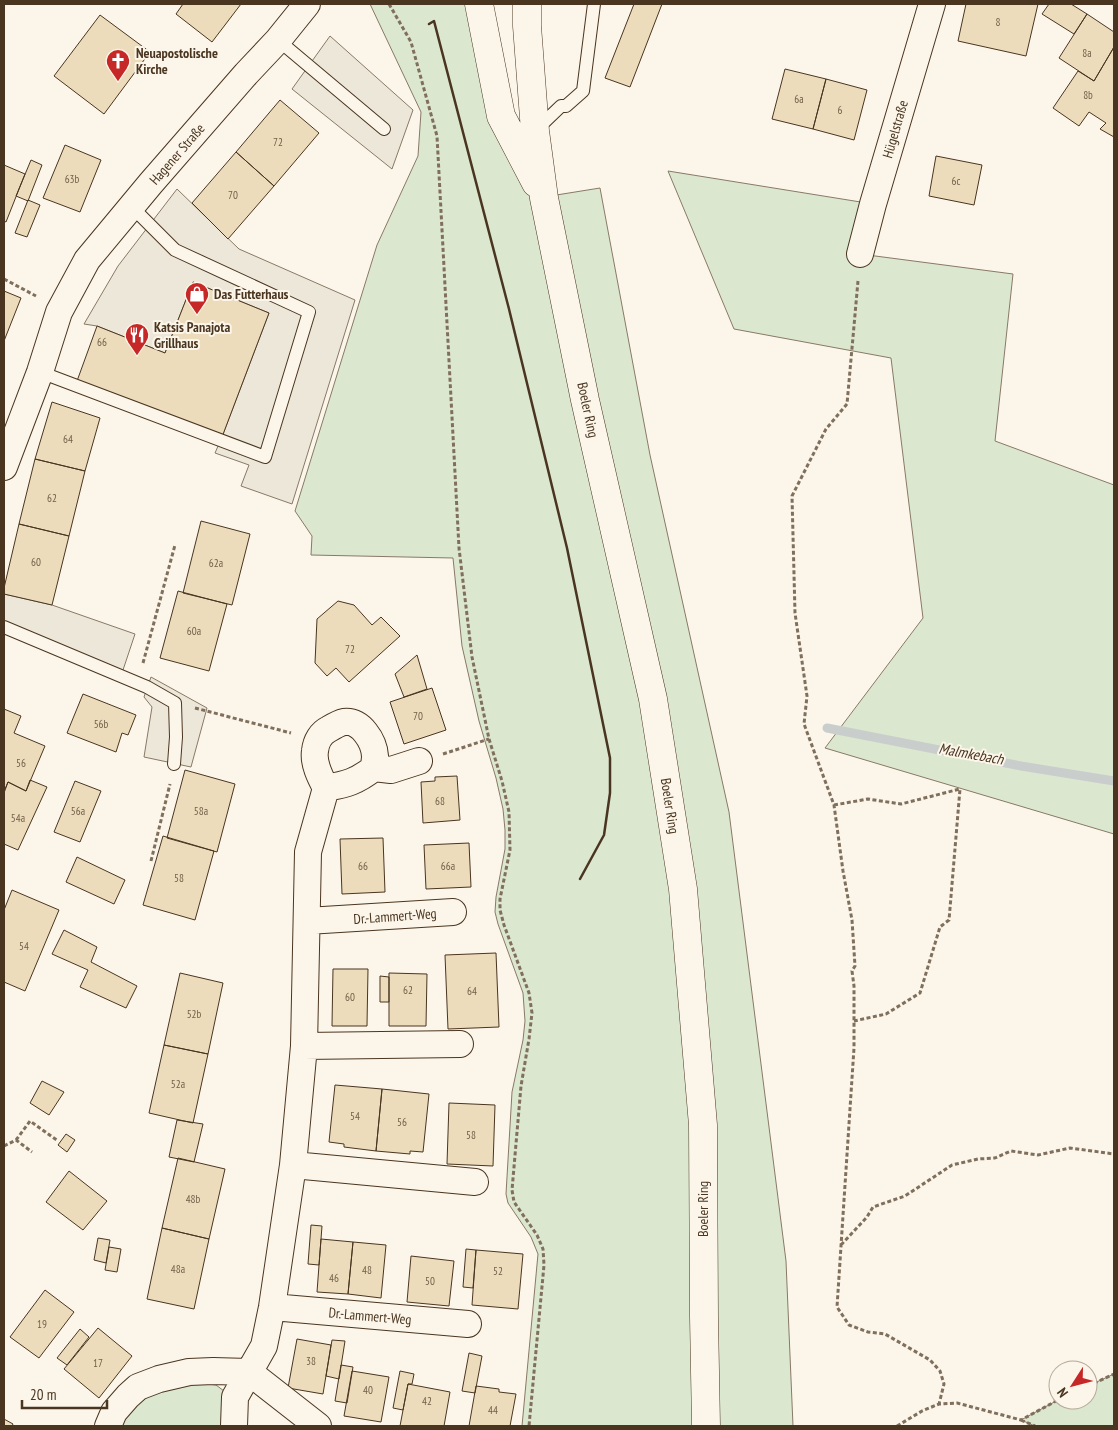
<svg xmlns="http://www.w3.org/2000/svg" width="1118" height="1430" viewBox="0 0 1118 1430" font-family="'PT Sans Narrow',sans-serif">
	<rect width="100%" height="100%" fill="#fbf6e9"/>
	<!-- green -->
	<path fill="#dce7d0" stroke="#887966" d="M370,4H473L488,53L544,197L600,188L650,455L729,812L786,1261L793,1426H522L538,1254L531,1237L508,1203L506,1194L512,1092L523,1040L525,1021L523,993L498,924L495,912L496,897L505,849V830L503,809L496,778L479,721L462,646L453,558L311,555L312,536L295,511L377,245L418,156L421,112Z
		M668,171L873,204L860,254L1013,274L995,441L1114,485V834L825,748L923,618L891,358L734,329Z
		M1114,1374V1426H1035L1021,1420L1058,1400H1088V1386Z
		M201,1383L216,1385L224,1391L225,1426H120C141,1392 164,1388 201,1383Z"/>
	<!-- parking -->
	<path fill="#ede7d9" stroke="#887966" d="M330,36L413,110L392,169L292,89Z
		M177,189L239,249L355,300L292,504L241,486L249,465L215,453L222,437L269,313L193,282L165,353L97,326L84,324L118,266Z
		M4,594L52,605L135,634L121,676L4,627Z
		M151,677L207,708L191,767L144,757L152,707L144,697Z"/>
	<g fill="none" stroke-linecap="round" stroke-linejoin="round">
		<!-- stream -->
		<path stroke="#c9cecd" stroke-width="9" d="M827,728L1021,766L1114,781"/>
	</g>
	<!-- building -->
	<path fill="#ecdcbc" stroke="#4a3520" d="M183,4H241L212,42L176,14Z
		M634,4H662L630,87L605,78Z
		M966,4H1038L1026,56L958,41Z
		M1049,4H1071L1087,14L1074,34L1042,14Z
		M1087,14L1114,32V47L1094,81L1059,58Z
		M100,15L150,52L104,114L54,76Z
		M1114,47V137L1100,129L1106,123L1089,112L1079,126L1053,108L1078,71L1094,81Z
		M785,69L826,79L813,129L772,119Z
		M826,79L867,90L854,140L813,129Z
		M280,100L319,133L274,186L236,152Z
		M65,145L101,160L80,212L43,198Z
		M236,152L274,186L228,239L192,203Z
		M936,156L982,165L974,205L929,196Z
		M31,160L42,165L28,201L16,196Z
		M4,165L25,174L6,222L4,221Z
		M28,200L40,205L27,237L15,233Z
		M193,282L269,313L222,437L77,381L97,326L165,353Z
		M4,291L21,298L4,341Z
		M52,402L100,418L85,471L35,459Z
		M35,459L85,471L69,536L19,524Z
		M201,521L250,534L232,605L183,593Z
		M19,524L69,536L52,605L4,594V588Z
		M178,591L227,604L209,671L160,658Z
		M338,601L354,605L372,625L381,617L400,636L349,682L336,668L327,676L315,663L317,619Z
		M417,655L427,689L404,697L395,674Z
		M432,688L446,730L404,744L390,702Z
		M83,694L136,715L128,735L122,733L116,752L67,733Z
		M4,709L21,716L14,733L45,746L26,791L8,782L5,789H4Z
		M185,770L235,784L217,852L167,838Z
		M457,776L460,820L423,823L421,782L435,781V777Z
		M30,780L47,787L18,850L4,844V793L8,782L26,791Z
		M75,781L101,791L80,842L54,832Z
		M163,836L214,851L195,920L143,905Z
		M383,838L385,892L342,894L340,839Z
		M469,843L471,887L426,889L424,845Z
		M77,857L125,880L114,904L66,882Z
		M12,890L59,910L25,991L4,982V910Z
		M64,930L97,947L91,962L137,986L126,1008L80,987L88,970L52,954Z
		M496,953L499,1027L448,1029L445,955Z
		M333,969H368L367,1026H332Z
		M180,973L223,983L208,1054L164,1045Z
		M389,973L427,974L426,1026H389Z
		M380,976L389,977V1002H380Z
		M164,1045L208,1054L193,1123L149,1113Z
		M42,1081L64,1092L49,1115L30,1103Z
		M335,1085L382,1089L376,1151L344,1147V1144L329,1142Z
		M382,1089L429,1094L423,1152L410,1151V1154L376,1151Z
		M449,1103L495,1105L493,1166L447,1164Z
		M177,1120L203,1124L194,1162L169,1157Z
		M66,1134L75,1140L67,1152L58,1145Z
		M178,1158L225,1169L209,1239L162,1228Z
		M69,1171L107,1201L83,1230L46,1202Z
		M311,1225L322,1226L319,1265L308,1264Z
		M162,1228L209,1239L194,1309L147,1299Z
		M98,1238L110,1240L106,1263L94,1260Z
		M321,1239L353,1242L348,1294L317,1292Z
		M353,1242L386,1245L381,1298L348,1294Z
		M109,1247L121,1249L117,1272L105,1270Z
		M466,1249L476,1250L473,1288L463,1287Z
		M476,1250L523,1254L518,1309L472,1305Z
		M411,1256L454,1261L449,1306L407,1302Z
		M45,1290L74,1312L39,1358L10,1337Z
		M98,1328L132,1356L99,1398L64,1369Z
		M80,1329L89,1337L67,1365L57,1358Z
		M297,1339L331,1345L323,1394L288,1388Z
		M332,1340L345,1341L339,1379L326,1376Z
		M469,1353L482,1356L475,1393L462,1391Z
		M341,1365L353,1367L347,1403L335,1401Z
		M352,1371L389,1377L381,1422L344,1416Z
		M400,1371L414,1374L412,1384H408L403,1410L393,1408Z
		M408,1384L450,1392L444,1426H400Z
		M476,1386L499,1389V1392L516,1394L510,1426H469Z
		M4,1419L13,1424L12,1426H4Z"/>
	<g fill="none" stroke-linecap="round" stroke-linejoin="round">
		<!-- service casing -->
		<g stroke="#4a3520" stroke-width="14">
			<path id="service" d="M278,40L384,129
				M536,130L561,106H566L583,91L594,4
				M40,372L265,457L309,312L175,250L132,207
				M4,627L147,687L175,703L176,737L174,764"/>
		</g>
		<!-- minor casing -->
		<g stroke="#4a3520" stroke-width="28">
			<path id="minor" d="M860,254L873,204L932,4
				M4,467L40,372L59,312L87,260L151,183L246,74L278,40L307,4
				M374,768C374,764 375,760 375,756C374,741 361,720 344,722C339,723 334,726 329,729C321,733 316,741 315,751C313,763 320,777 326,788C347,784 356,782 374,768L391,770L419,761
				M307,921L453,912
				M304,1046L460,1044
				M293,1165L475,1182
				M272,1307L468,1324
				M108,1426L114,1412L128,1396L138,1387L159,1379L189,1372L213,1371L249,1372L318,1426
				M234,1426L235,1397L264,1346L272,1307L293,1165L304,1046L308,852L326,788"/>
		</g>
		<!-- secondary casing -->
		<g stroke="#4a3520" stroke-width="29">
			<path id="secondary" d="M479,4L501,116L536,183
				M527,4V26L535,131L544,198L585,400L653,699L683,889L703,1125L704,1317L706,1426"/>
		</g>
		<!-- path -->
		<path stroke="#7f6f5c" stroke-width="3" stroke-dasharray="4 2.5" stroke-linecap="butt" d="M389,4L411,42L437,136L459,548L472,657L489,739L502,781L509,812L510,850L500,899V910L504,925L529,993L532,1013L529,1039L521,1086L512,1190L514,1202L537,1235L543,1249L544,1265L529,1426
			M4,279L36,296
			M858,281L847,404L826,429L792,496L795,613L807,696L804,724L834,805L843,871L852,920L855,966L852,971L854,986V1048L837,1307L849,1325L868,1332L885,1334L930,1360L940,1371L944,1384L939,1404
			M143,663L175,545
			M195,708L291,733
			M443,754L489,739
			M834,805L868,799L901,804L960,789L949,920L940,927L920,993L886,1014L854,1021
			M151,861L170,784
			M16,1140L30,1121L58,1141
			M4,1146L16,1140L32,1152
			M841,1245L867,1217L873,1207L905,1196L952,1165L978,1159L995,1158L1011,1151L1038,1155L1070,1148L1114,1154
			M1088,1386L1114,1374
			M1021,1420L1035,1426
			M897,1426L922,1411L939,1404L957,1403L1021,1420L1058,1400"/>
		<!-- service -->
		<use href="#service" stroke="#fbf6e9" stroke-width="12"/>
		<!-- minor -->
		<use href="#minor" stroke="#fbf6e9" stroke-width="26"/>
		<!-- secondary -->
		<use href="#secondary" stroke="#fbf6e9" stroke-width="28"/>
		<!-- wall -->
		<path stroke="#4a3520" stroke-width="2.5" d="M429,24L434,21L509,309L567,548L610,758V793L604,835L580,879"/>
	</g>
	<!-- icons -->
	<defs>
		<g id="church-pin" transform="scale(1.25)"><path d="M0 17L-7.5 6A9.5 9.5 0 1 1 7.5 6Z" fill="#c62828" stroke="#fbf6e9"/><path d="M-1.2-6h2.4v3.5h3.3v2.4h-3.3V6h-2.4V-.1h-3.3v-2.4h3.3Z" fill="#fff"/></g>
		<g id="shop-pin" transform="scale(1.25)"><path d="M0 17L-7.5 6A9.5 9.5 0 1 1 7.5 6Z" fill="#c62828" stroke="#fbf6e9"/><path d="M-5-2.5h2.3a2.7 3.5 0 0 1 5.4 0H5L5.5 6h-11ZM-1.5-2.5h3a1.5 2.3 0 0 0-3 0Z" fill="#fff"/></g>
		<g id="restaurant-pin" transform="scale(1.25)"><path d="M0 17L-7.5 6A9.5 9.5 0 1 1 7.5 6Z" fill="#c62828" stroke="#fbf6e9"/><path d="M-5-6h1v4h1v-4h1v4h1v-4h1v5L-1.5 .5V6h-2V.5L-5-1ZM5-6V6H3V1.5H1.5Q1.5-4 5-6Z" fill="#fff"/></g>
	</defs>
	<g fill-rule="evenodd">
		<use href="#church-pin" x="118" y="61"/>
		<use href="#shop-pin" x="197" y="294"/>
		<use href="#restaurant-pin" x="137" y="335"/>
	</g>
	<g text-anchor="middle" stroke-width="4" stroke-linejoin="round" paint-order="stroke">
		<!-- number labels -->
		<g font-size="11" fill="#725f47">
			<text x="998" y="26">8</text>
			<text x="1087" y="57">8a</text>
			<text x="1088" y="99">8b</text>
			<text x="799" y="103">6a</text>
			<text x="840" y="114">6</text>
			<text x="278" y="146">72</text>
			<text x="72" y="183">63b</text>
			<text x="956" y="185">6c</text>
			<text x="233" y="199">70</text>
			<text x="102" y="346">66</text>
			<text x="68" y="443">64</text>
			<text x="52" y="502">62</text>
			<text x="36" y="566">60</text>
			<text x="216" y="567">62a</text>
			<text x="194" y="635">60a</text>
			<text x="350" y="653">72</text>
			<text x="418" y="720">70</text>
			<text x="101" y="728">56b</text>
			<text x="21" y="767">56</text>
			<text x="440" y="805">68</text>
			<text x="78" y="815">56a</text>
			<text x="201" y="815">58a</text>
			<text x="18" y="822">54a</text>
			<text x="363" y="870">66</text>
			<text x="448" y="870">66a</text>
			<text x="179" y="882">58</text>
			<text x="24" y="950">54</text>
			<text x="408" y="994">62</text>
			<text x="472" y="995">64</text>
			<text x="350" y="1001">60</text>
			<text x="194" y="1018">52b</text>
			<text x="178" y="1088">52a</text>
			<text x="355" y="1120">54</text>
			<text x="402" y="1126">56</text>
			<text x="471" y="1139">58</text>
			<text x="193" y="1203">48b</text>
			<text x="178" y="1273">48a</text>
			<text x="367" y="1274">48</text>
			<text x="498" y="1275">52</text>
			<text x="334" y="1282">46</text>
			<text x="430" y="1285">50</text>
			<text x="42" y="1328">19</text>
			<text x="311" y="1365">38</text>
			<text x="98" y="1367">17</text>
			<text x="368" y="1394">40</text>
			<text x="427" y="1405">42</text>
			<text x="493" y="1414">44</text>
		</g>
		<!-- poi labels -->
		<g font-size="14" font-weight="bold" fill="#4a3520" stroke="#fbf6e9" text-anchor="start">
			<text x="136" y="58">Neuapostolische<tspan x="136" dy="16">Kirche</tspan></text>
			<text x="214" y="299">Das Futterhaus</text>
			<text x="154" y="332">Katsis Panajota<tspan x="154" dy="16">Grillhaus</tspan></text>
		</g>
		<!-- street labels -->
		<g font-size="14" fill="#4a3520" stroke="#fbf6e9">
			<text transform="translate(895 129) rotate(-74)" y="5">Hügelstraße</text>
			<text transform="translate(177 154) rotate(-49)" y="5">Hagener Straße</text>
			<text transform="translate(588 410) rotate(78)" y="5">Boeler Ring</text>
			<text transform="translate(670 806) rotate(81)" y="5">Boeler Ring</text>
			<text transform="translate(395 916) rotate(-4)" y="5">Dr.-Lammert-Weg</text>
			<text transform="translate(703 1209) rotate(-90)" y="5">Boeler Ring</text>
			<text transform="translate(370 1316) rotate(5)" y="5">Dr.-Lammert-Weg</text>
		</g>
		<!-- water labels -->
		<g font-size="15" font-style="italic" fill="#4a3520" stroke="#fbf6e9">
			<text transform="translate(971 754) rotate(10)" y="5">Malmkebach</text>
		</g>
	</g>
	<!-- border -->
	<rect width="1118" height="1430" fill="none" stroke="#4a3520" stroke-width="10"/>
	<!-- north arrow -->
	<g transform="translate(1073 1385) rotate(234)"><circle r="24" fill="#fbf6e9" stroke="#b4a999"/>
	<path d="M0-4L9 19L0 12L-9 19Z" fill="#c62828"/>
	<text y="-8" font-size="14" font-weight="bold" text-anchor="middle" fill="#4a3520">N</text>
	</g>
	<!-- scale -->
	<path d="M22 1400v8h85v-8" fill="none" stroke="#4a3520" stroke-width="2.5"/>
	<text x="30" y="1400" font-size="15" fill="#4a3520" stroke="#fbf6e9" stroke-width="4" paint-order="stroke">20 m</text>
</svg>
